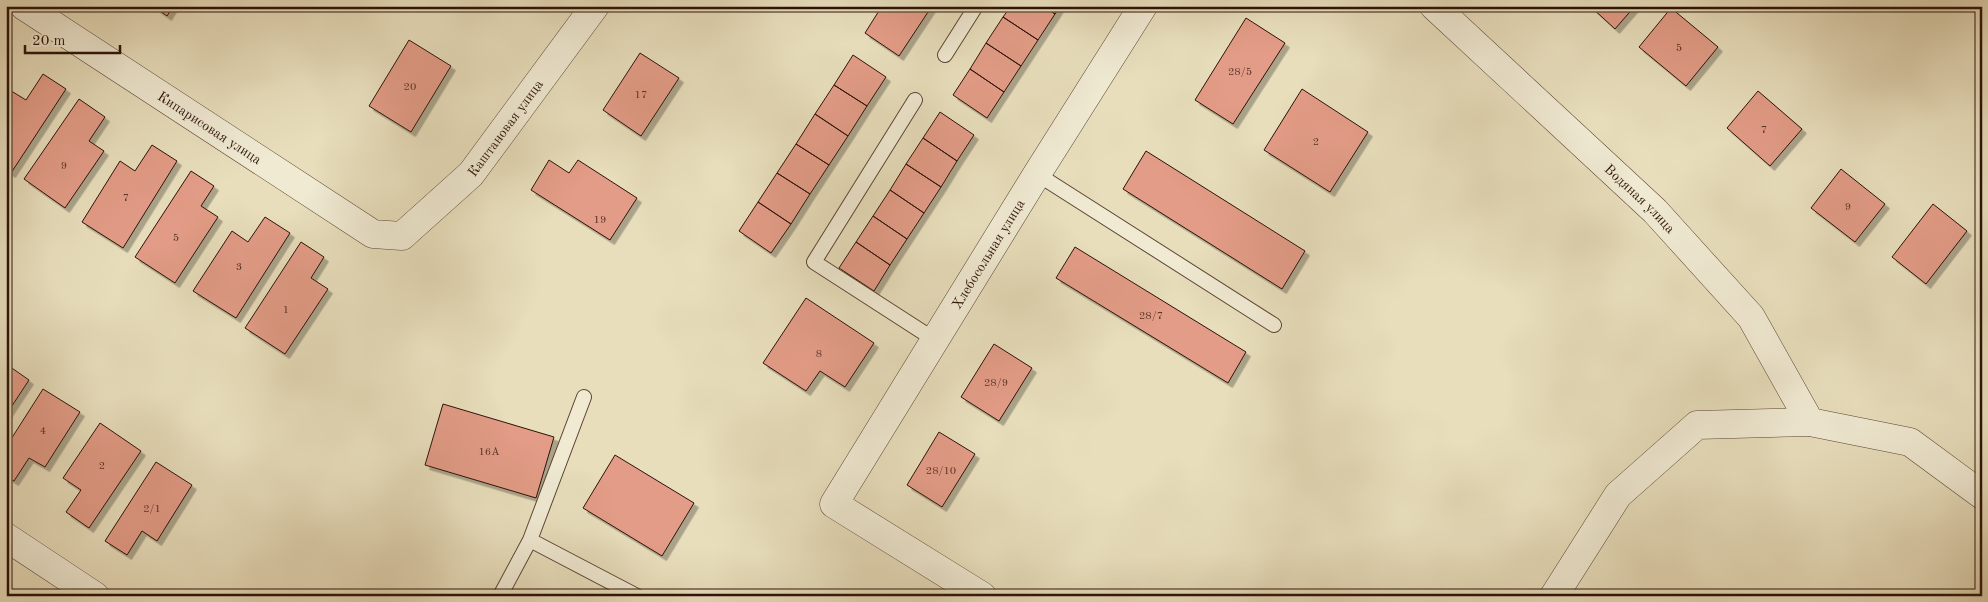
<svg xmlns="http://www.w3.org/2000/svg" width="1988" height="602" viewBox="0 0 1988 602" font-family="'Old Standard TT',serif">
	<defs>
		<filter id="shadow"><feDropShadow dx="4.5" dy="4.5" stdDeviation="0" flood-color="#0004"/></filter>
	</defs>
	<rect width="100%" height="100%" fill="#e8debc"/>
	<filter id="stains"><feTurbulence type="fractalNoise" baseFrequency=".004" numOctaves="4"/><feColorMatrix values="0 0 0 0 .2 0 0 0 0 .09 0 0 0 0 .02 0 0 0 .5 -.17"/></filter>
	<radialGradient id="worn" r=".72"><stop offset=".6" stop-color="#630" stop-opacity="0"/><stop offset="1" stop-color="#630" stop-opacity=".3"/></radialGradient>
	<!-- building -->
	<path fill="#e39c87" stroke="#2c1208" filter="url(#shadow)" d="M153,6H173L167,16Z
		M882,6H932L899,56L865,33Z
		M1011,6H1043L1055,14L1038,40L1003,17Z
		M1043,6H1060L1055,14Z
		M1590,6H1635L1615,29Z
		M1671,8L1718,47L1686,86L1639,47Z
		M1003,17L1038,40L1021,66L986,43Z
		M1246,18L1285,43L1233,124L1195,100Z
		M409,40L451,66L411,132L369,106Z
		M986,43L1021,66L1004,92L970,69Z
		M640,53L679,78L641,136L603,110Z
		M853,55L886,77L867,106L834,85Z
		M970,69L1004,92L987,118L953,95Z
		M43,74L66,89L11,173L6,170V92L8,89L26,100Z
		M834,85L867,106L848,136L815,114Z
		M1302,89L1368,132L1330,192L1264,150Z
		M1758,91L1802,129L1770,166L1727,128Z
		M79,99L105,117L89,141L104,151L65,208L24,179Z
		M940,112L974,135L957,161L923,138Z
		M815,114L848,136L829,165L796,144Z
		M923,138L957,161L941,187L906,164Z
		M796,144L829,165L810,194L777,173Z
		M152,145L177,161L123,248L82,222L120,161L135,171Z
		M1146,151L1305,251L1282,289L1123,189Z
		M549,160L569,173L578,160L637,198L610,240L531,190Z
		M906,164L941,187L924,213L890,190Z
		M1841,169L1885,204L1855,242L1811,208Z
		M191,171L214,186L201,206L218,217L175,283L135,257Z
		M777,173L810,194L791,224L758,202Z
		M890,190L924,213L907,239L873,216Z
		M758,202L791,224L771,253L739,231Z
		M1933,204L1967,231L1926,284L1892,257Z
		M873,216L907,239L890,265L856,242Z
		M265,217L290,233L236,318L193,291L232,231L248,242Z
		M301,242L324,257L311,278L328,289L285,354L245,328Z
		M856,242L890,265L874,291L839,268Z
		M1075,247L1246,352L1228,383L1056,278Z
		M806,298L874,343L845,387L820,371L806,391L763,363Z
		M994,344L1032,368L999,421L961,397Z
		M6,364L29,380L6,415Z
		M43,389L80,412L45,467L29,458L14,481L6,476V447Z
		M443,404L554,437L536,498L425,465Z
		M100,423L141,451L89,528L66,512L81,490L63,478Z
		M939,432L975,454L942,507L907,485Z
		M615,455L694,503L662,556L583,508Z
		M156,462L192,485L157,541L142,531L127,555L105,541Z"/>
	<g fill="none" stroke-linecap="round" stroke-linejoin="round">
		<!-- service casing -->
		<g stroke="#5b4535" stroke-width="16">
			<path id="service" d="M945,55L976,6
				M915,100L814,262L935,340
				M1037,174L1274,325
				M530,540L637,596
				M500,596L530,540L584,397"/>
		</g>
		<!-- minor casing -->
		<g stroke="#5b4535" stroke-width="29">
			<g id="minor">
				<path id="s1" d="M24,6L373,234L402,236L471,174L595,6"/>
				<path id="s2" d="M1434,6L1655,211L1751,317L1810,422"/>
				<path d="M6,537L95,596"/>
				<path id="s3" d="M982,596L834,504L1037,174L1143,6"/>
				<path d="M1554,596L1618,495L1697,425L1810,422L1910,442L1982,495"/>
			</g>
		</g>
		<!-- service -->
		<use href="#service" stroke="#f0ead3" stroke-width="14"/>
		<!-- minor -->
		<use href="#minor" stroke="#f0ead3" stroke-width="28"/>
	</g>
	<g text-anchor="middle" stroke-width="4" stroke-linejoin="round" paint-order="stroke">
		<!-- number labels -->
		<g font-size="11" fill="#5a3428">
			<text x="1679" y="51">5</text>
			<text x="1240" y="75">28/5</text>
			<text x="410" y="90">20</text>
			<text x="641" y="98">17</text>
			<text x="1764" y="133">7</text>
			<text x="1316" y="145">2</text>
			<text x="64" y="169">9</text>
			<text x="126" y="201">7</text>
			<text x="1848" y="210">9</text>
			<text x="600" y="223">19</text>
			<text x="176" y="241">5</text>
			<text x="239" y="270">3</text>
			<text x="286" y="313">1</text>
			<text x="1151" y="319">28/7</text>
			<text x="819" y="357">8</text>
			<text x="996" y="386">28/9</text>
			<text x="43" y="434">4</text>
			<text x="489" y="455">16А</text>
			<text x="102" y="469">2</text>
			<text x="941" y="474">28/10</text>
			<text x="152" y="512">2/1</text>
		</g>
		<!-- street labels -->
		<g font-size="14" fill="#2c1208" stroke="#f0ead3">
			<text dy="5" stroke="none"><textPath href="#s1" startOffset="596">Каштановая улица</textPath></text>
			<text dy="5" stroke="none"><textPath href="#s1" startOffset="222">Кипарисовая улица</textPath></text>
			<text dy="5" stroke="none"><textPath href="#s2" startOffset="282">Водяная улица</textPath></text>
			<text dy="5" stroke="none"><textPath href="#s3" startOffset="468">Хлебосольная улица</textPath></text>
		</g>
	</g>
	<!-- margin -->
	<rect width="1988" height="602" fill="none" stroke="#e8debc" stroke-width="25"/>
	<rect x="8" y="8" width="1973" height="587" fill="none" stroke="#2c1208" stroke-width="2.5"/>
	<rect x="12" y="12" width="1963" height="577" fill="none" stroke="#2c1208"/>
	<!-- scale -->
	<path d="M25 45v8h95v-8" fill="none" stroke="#2c1208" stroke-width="2.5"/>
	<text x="32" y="45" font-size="15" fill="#2c1208" stroke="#f0ead3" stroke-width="4" paint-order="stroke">20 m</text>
	<rect width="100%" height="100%" filter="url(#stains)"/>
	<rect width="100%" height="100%" fill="url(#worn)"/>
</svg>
